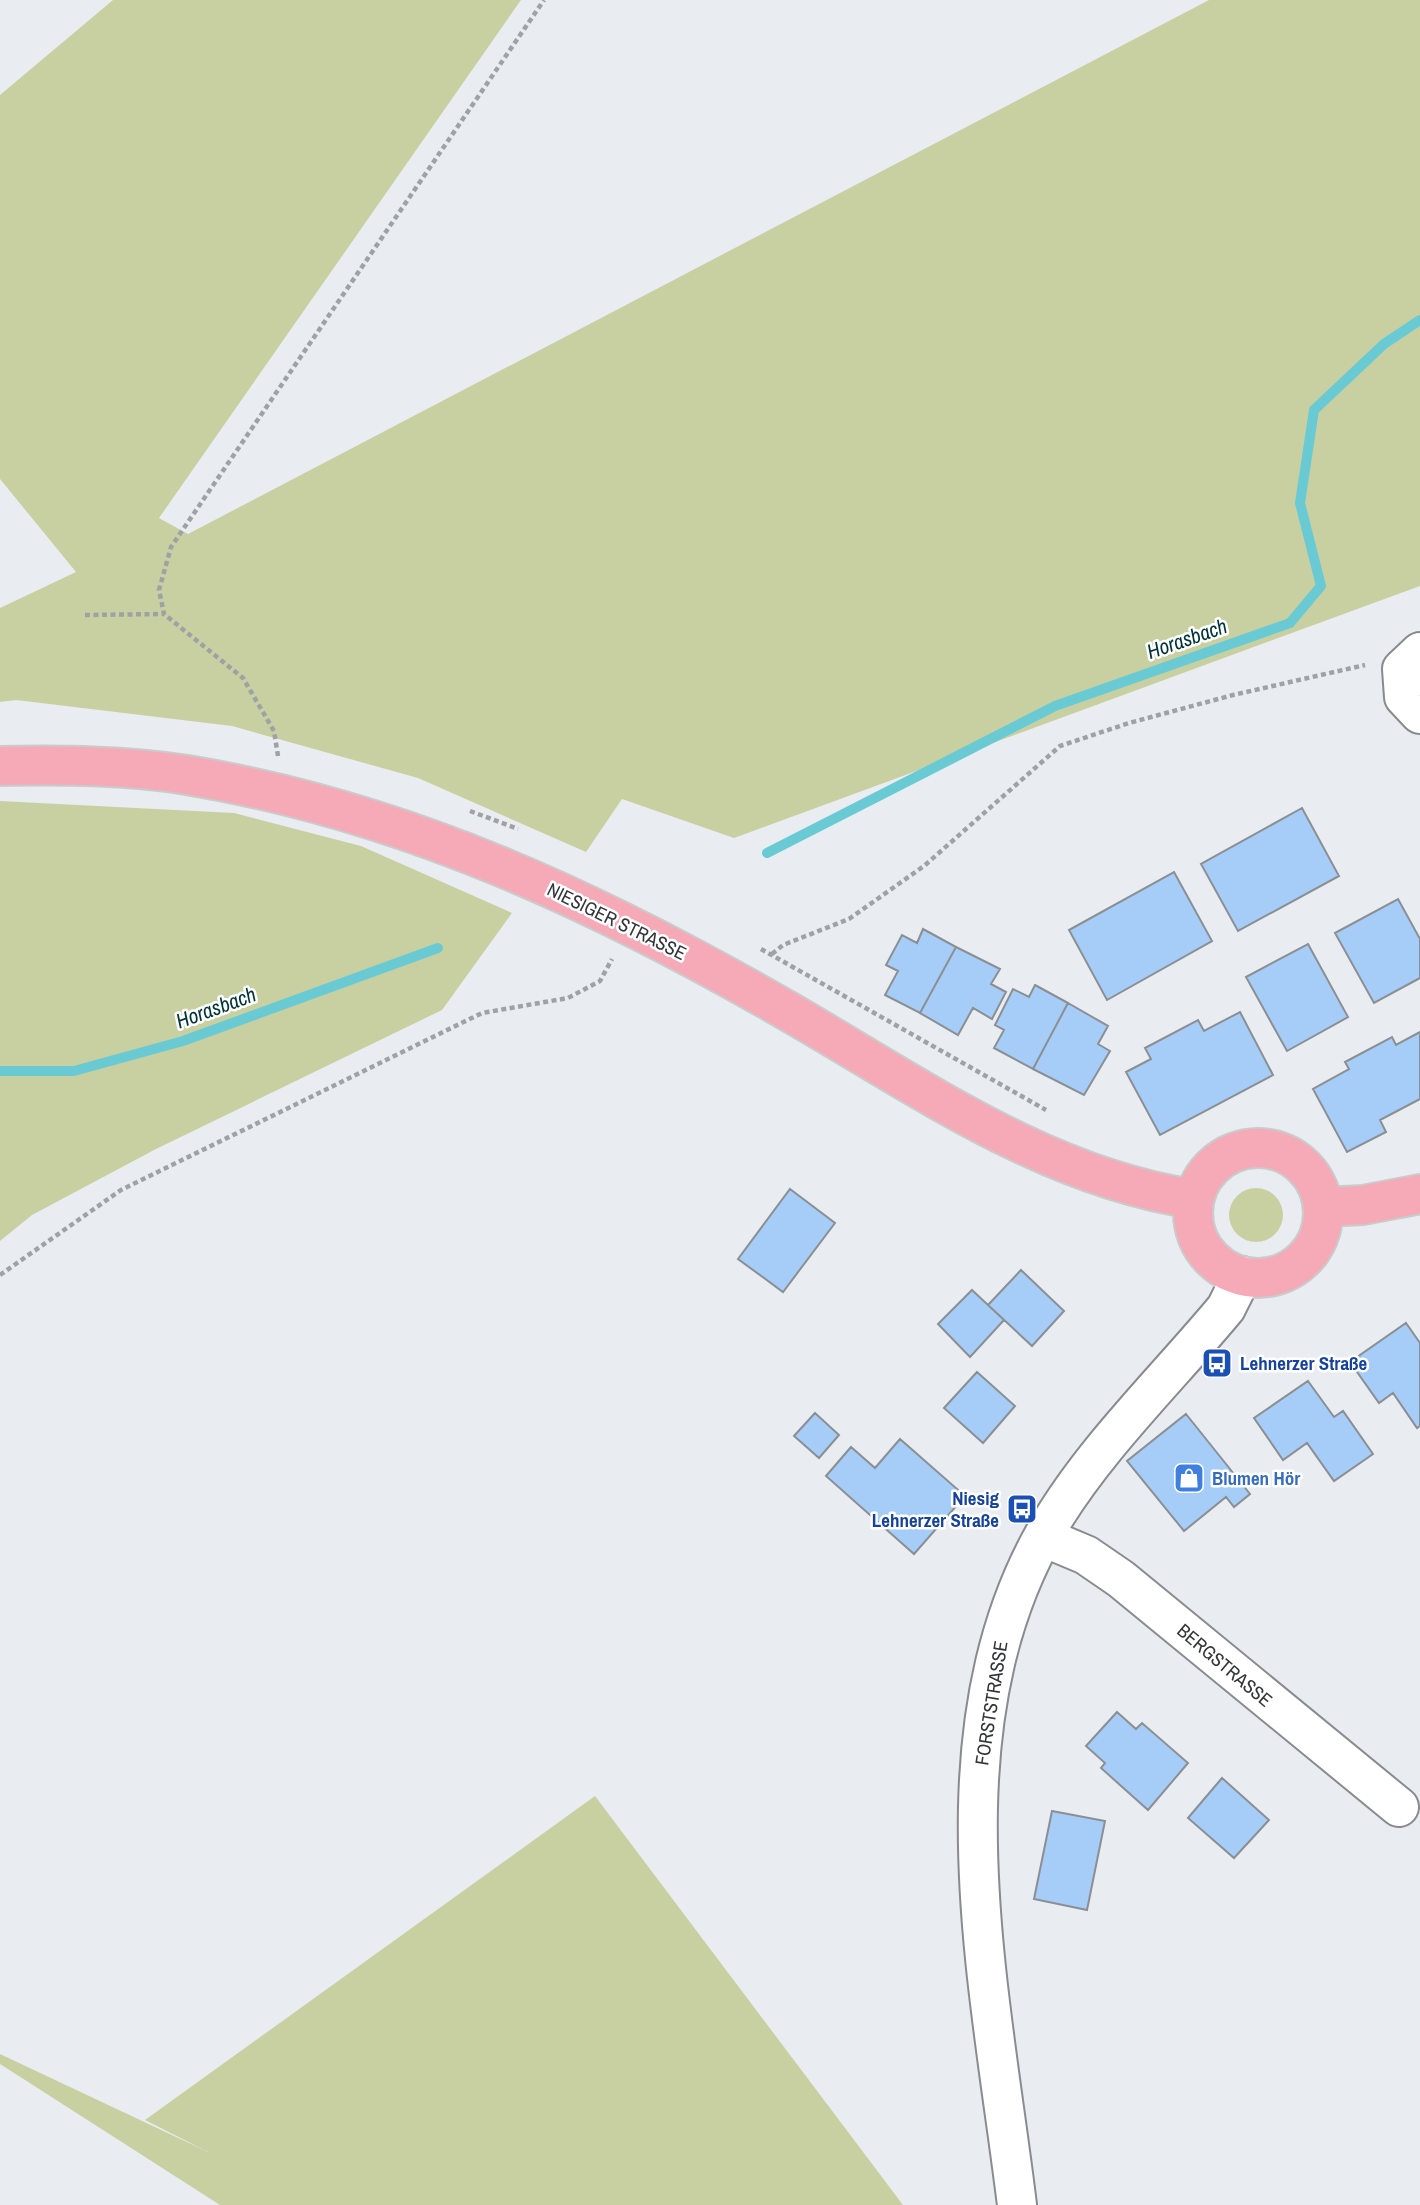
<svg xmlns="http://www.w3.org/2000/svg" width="1420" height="2205" viewBox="0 0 1420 2205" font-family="'Archivo Narrow',sans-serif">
	<rect width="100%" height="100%" fill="#e9edf1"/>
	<!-- green -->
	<path fill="#c8d0a2" d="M113,0H521L159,518L188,534L1209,0H1420V586L734,838L622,799L586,852L418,778L232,726L16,700L0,702V608L76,572L0,479V95Z
		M0,801L234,813L361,846L512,913L442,1010L156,1149L32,1215L0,1241Z
		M1229 1215a27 27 0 1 1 54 0a27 27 0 1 1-54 0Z
		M595,1796L903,2205H220L0,2064V2054L208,2152L145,2120Z"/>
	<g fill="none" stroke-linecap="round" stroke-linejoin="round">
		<!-- stream -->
		<path stroke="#6acad4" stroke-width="10" d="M767,853L1055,706L1290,623L1321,586L1300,503L1314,410L1384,344L1420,320
			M0,1071H74L183,1041L438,948"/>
	</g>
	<!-- building -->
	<path fill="#a5cdf8" stroke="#8b8f93" stroke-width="2" d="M1302,808L1339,876L1238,931L1201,864Z
		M1174,872L1212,941L1107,1000L1069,930Z
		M1398,899L1420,939V978L1374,1003L1335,933Z
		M923,929L956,947L920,1013L885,995L898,971L886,965L902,935L917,943Z
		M1308,944L1348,1017L1287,1051L1246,977Z
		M956,947L1000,969L991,984L1006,992L992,1019L973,1008L958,1035L920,1013Z
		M1035,985L1068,1003L1033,1069L994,1048L1004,1030L995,1025L1013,989L1029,997Z
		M1068,1003L1108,1026L1098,1044L1110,1051L1084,1095L1033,1069Z
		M1240,1012L1273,1075L1160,1135L1126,1072L1151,1059L1145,1048L1198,1020L1204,1031Z
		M1420,1032V1099L1380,1120L1386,1132L1347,1152L1313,1089L1349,1069L1345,1062L1392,1037L1396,1045Z
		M790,1189L835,1223L783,1292L738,1259Z
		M1021,1270L1064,1311L1032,1346L988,1305Z
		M972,1290L1004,1320L970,1357L938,1324Z
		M1406,1323L1420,1343V1426L1417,1428L1393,1393L1379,1403L1350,1362Z
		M977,1372L1015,1406L983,1443L944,1408Z
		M1308,1381L1334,1417L1343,1411L1373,1454L1334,1481L1307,1443L1283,1460L1254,1418Z
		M815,1413L839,1435L819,1458L794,1436Z
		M1186,1414L1250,1494L1234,1507L1226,1497L1184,1531L1127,1461Z
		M900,1439L965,1496L914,1554L826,1476L851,1447L875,1468Z
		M1117,1712L1136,1729L1142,1723L1188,1763L1148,1810L1101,1768L1105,1763L1086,1746Z
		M1222,1778L1269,1820L1234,1858L1188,1818Z
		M1052,1811L1105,1821L1087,1910L1034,1899Z"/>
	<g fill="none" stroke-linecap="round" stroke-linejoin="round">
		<!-- minor casing -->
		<g stroke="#888b8f" stroke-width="42">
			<path id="minor" d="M1420,652L1402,669L1404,697L1420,714
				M1043,1537L1086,1555L1121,1579L1399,1807
				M1017,2205C990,1984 930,1729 1049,1526C1095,1448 1168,1378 1226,1308L1242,1276"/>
		</g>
		<!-- major casing -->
		<g stroke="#cacbcb" stroke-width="42">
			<path id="major" d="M0,766C62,765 126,765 187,775C404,811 597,901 786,1010C915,1084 1044,1177 1194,1199
				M1193 1213a65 65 0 1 1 130 0a65 65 0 1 1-130 0Z
				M1323,1207L1363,1205L1420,1194"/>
		</g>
		<!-- path -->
		<path stroke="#9ea2a5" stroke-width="4.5" stroke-dasharray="5 3.5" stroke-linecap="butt" d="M85,615L164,614
			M278,756L274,731L243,678L164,614L159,590L171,547L544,0
			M470,811L518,829
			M761,949L1046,1110
			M772,954L783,945L849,919L924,866L1060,746L1129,723L1233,695L1365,665
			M0,1275L121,1190L482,1013L568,998L600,981L612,959"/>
		<!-- minor -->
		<use href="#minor" stroke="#fff" stroke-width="38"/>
		<!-- major -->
		<use href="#major" stroke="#f6a9b6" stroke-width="38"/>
	</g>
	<!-- icons -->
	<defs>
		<g id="bus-square" transform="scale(1.575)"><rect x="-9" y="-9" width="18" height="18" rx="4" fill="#1a4fb4" stroke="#fff"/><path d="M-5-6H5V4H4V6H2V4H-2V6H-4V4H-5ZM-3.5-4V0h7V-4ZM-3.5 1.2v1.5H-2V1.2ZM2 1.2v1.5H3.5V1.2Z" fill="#fff"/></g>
		<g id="shop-square" transform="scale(1.575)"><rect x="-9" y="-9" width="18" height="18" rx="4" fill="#3f7fe0" stroke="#fff"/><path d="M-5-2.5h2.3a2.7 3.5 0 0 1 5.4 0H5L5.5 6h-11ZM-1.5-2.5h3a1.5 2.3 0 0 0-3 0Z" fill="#fff"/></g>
	</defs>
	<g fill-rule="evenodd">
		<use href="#bus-square" x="1217" y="1363"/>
		<use href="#shop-square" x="1189" y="1478"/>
		<use href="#bus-square" x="1022" y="1509"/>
	</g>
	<g text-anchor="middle" stroke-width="5" stroke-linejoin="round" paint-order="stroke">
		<!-- street labels -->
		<g font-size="19" fill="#343638" stroke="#fff">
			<text transform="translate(617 921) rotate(26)" y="7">NIESIGER STRASSE</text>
			<text transform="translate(1225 1665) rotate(40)" y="7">BERGSTRASSE</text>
			<text transform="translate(991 1703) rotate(-81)" y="7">FORSTSTRASSE</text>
		</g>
		<!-- transit labels -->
		<g font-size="19" font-weight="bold" fill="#164399" stroke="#fff" text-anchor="start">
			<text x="1240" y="1370">Lehnerzer Straße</text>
			<text x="999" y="1505" text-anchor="end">Niesig<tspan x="999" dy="22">Lehnerzer Straße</tspan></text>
		</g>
		<!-- shop labels -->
		<g font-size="19" font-weight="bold" fill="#366cbe" stroke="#fff" text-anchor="start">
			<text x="1212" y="1485">Blumen Hör</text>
		</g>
		<!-- water labels -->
		<g font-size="21" font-style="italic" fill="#023338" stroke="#fff">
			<text transform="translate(1187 639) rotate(-19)" y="7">Horasbach</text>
			<text transform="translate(216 1008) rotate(-20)" y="7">Horasbach</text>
		</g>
	</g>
</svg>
